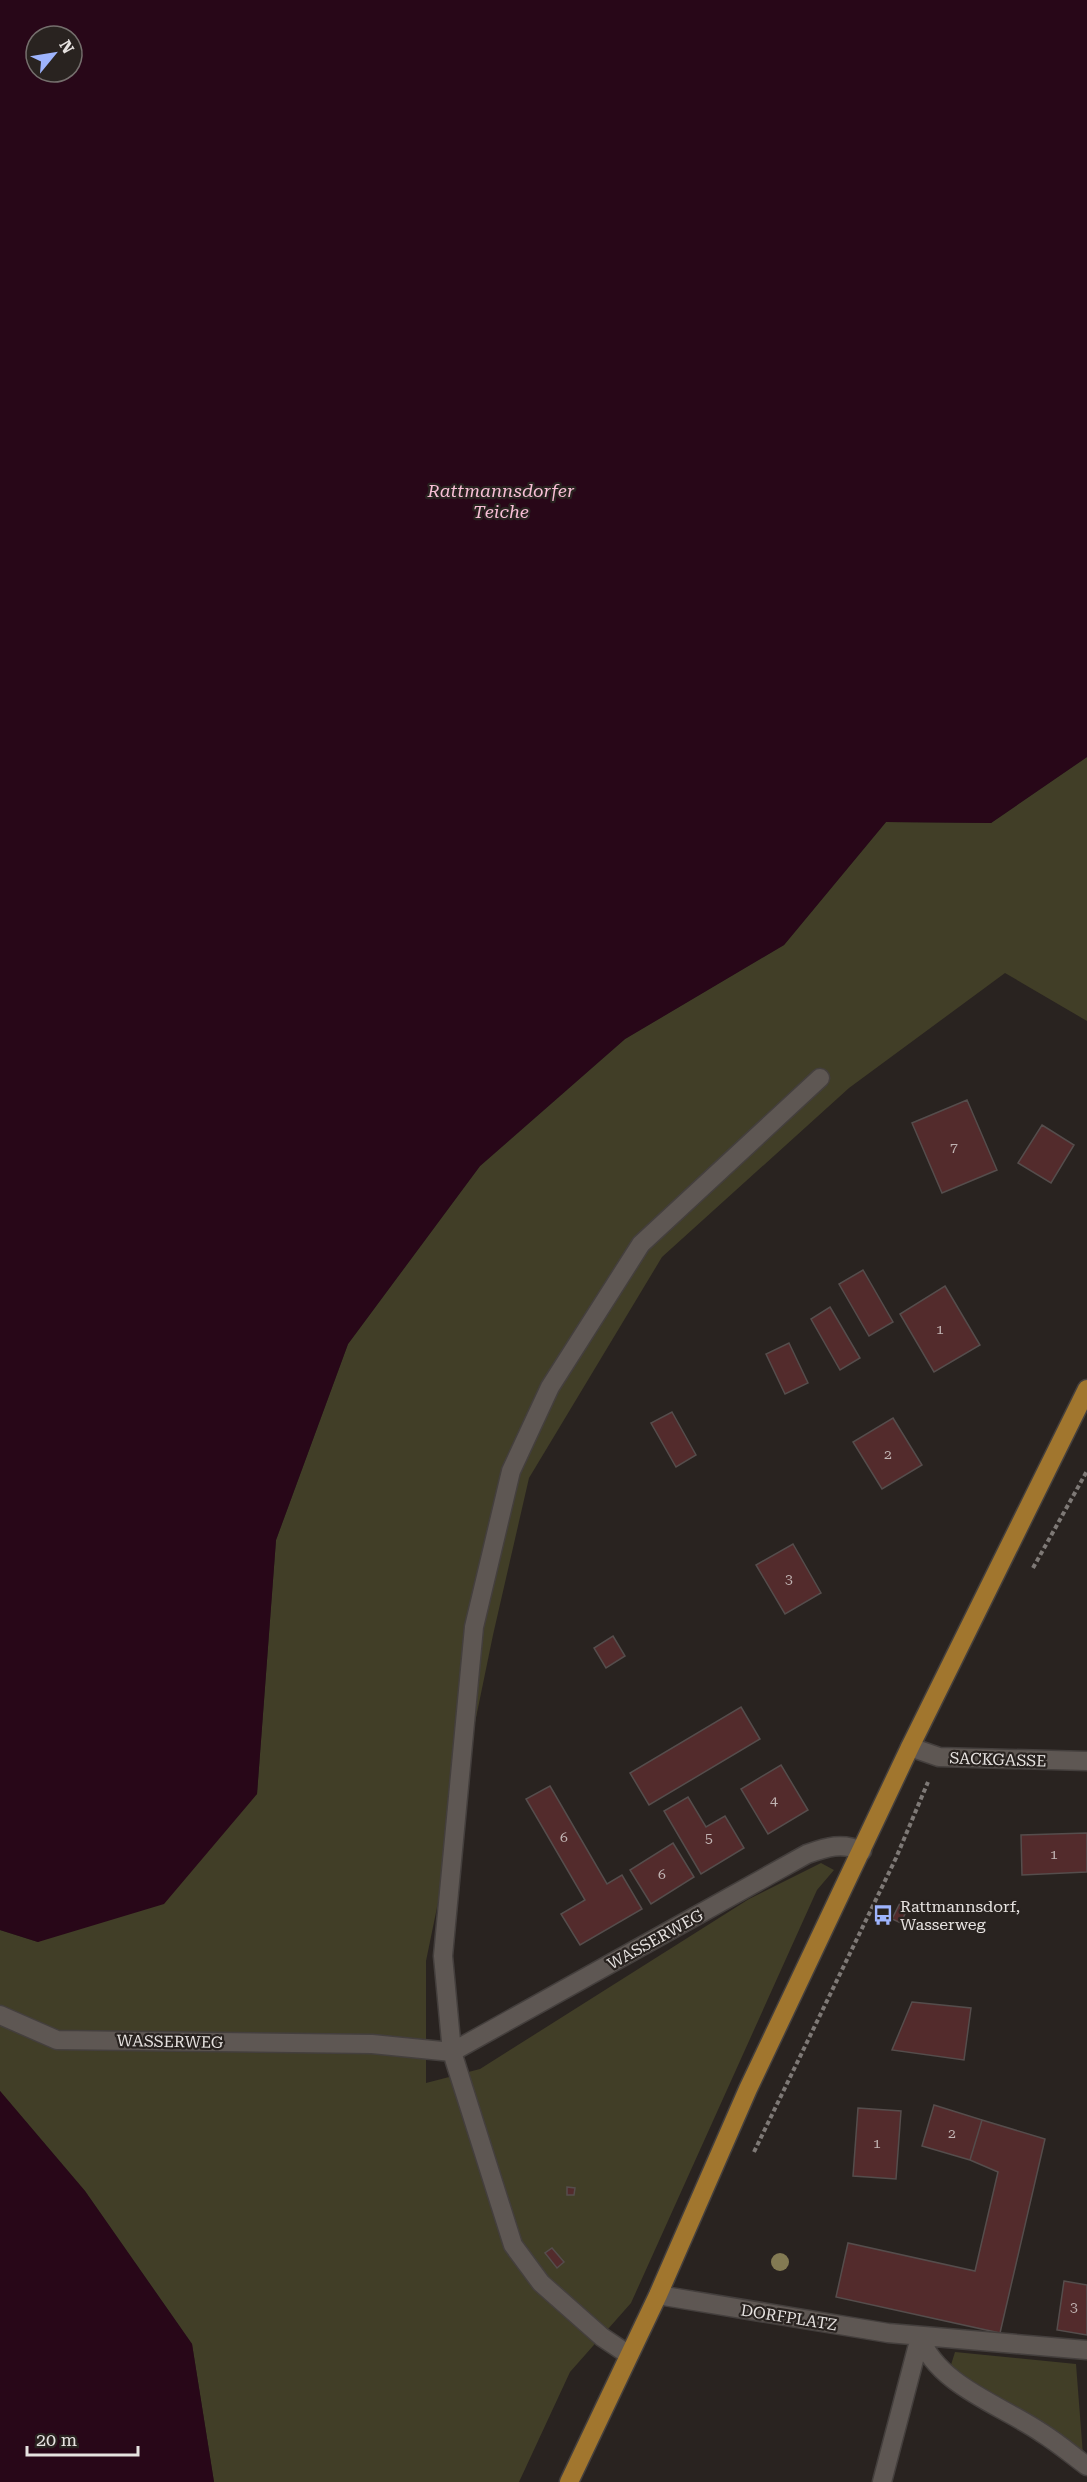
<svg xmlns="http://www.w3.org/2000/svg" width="1087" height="2482" viewBox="0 0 1087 2482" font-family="'Roboto Serif',serif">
	<rect width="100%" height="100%" fill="#292320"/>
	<!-- green -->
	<path fill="#413e27" d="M1087,757V1021L1005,973L849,1088L662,1257L529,1478L493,1635L426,1961V2083L480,2069L749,1899L821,1863L834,1870L817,1890L631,2303L570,2372L519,2482H214L192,2344L85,2191L0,2091V1930L38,1942L257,1794L276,1540L348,1344L480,1166L625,1039L784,945L886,822L991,823Z
		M955,2352L1076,2364L1083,2455L1050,2429L950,2368Z"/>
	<!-- water -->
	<path fill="#280718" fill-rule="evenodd" d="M0,0H1087V757L991,823L886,822L784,945L625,1039L480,1166L348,1344L276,1540L257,1794L164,1904L38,1942L0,1930ZM36,36H72V72H36Z
		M0,2091L85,2191L192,2344L214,2482H0Z"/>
	<!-- building -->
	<path fill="#532b2c" stroke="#554d4c" stroke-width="1.5" d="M967,1100L997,1170L942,1193L912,1123Z
		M1042,1125L1074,1145L1051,1183L1018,1163Z
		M863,1270L893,1322L869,1336L839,1284Z
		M945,1286L980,1345L934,1372L900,1314Z
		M830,1307L860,1358L840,1370L811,1319Z
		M789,1343L808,1383L785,1394L766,1354Z
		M672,1412L696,1455L676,1467L651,1423Z
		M893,1418L922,1465L882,1489L853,1442Z
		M793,1544L821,1593L785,1614L756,1565Z
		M613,1636L625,1656L606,1668L594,1648Z
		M741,1707L760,1739L649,1805L630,1773Z
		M781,1765L808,1810L768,1834L741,1789Z
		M550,1786L607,1884L622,1875L642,1909L580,1945L561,1914L585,1900L526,1799Z
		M688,1797L706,1827L725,1816L744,1848L701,1874L664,1811Z
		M1087,1833V1872L1022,1875L1021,1835Z
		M673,1843L694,1877L651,1904L630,1870Z
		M900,1903L908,1907L901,1923L892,1919Z
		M912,2002L971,2008L964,2060L892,2050Z
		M934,2105L982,2120L970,2160L922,2146Z
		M858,2108L901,2111L896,2179L853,2176Z
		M982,2120L1045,2139L1000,2333L836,2297L848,2243L975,2271L998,2172L970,2160Z
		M567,2187L575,2188L574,2195H567Z
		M552,2248L564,2262L557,2268L545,2253Z
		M1064,2281L1087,2285V2335L1057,2330Z"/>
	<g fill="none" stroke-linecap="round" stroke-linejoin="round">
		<!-- minor casing -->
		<g stroke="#443f3d" stroke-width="21">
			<path id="minor" d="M910,1747L939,1757L1087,1761
				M0,2015L57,2040L372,2044L452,2052L807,1854C827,1847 842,1842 862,1851
				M658,2295L888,2333L1087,2350
				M920,2337C937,2385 1003,2406 1042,2433C1058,2443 1072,2455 1087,2466
				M629,2355L602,2337L541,2283L513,2245L452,2052L443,1956L474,1627L511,1471L550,1387L641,1244L820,1078
				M882,2482L920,2337"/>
		</g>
		<!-- major casing -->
		<g stroke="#443f3d" stroke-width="21">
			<path id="major" d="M569,2482L658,2295L748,2089L910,1747L1087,1389"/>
		</g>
		<!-- path -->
		<path stroke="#7e7976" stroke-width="4" stroke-dasharray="4.5 3" stroke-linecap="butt" d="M1033,1568L1087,1471
			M754,2152L896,1858L928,1782"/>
		<!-- minor -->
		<use href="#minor" stroke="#5e5753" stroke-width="18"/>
		<!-- major -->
		<use href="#major" stroke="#a1762e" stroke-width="18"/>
	</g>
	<!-- trees -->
	<circle fill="#837a53" cx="780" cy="2262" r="9"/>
	<!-- icons -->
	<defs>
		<g id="bus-bare" transform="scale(1.62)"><path d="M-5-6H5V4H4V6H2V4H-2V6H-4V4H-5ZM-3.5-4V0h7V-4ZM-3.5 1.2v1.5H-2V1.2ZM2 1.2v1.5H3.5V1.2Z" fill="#9eb4fd" stroke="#292320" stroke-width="2.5" paint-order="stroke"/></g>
	</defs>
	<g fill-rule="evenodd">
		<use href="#bus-bare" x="883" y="1915"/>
	</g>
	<g text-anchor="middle" stroke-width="4.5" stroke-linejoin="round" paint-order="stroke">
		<!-- number labels -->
		<g font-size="14" fill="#c1b4b3">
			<text x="954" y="1152">7</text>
			<text x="940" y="1334">1</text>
			<text x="888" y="1459">2</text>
			<text x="789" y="1584">3</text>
			<text x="774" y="1805">4</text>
			<text x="564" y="1842">6</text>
			<text x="709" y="1843">5</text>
			<text x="1054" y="1859">1</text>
			<text x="662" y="1879">6</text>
			<text x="952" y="2138">2</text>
			<text x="877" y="2148">1</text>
			<text x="1074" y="2312">3</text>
		</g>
		<!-- street labels -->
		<g font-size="16" fill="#e6e2e0" stroke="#292320">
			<text transform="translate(998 1759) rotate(2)" y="6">SACKGASSE</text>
			<text transform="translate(655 1939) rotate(-29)" y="6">WASSERWEG</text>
			<text transform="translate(170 2041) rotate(1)" y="6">WASSERWEG</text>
			<text transform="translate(789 2317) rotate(9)" y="6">DORFPLATZ</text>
		</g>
		<!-- poi labels -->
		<g font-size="16" fill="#e6e2e0" stroke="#292320" text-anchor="start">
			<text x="900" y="1912">Rattmannsdorf,<tspan x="900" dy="18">Wasserweg</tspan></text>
		</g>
		<!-- water labels -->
		<g font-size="18" font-style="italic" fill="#f7bed5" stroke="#292320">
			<text x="501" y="497">Rattmannsdorfer<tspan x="501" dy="21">Teiche</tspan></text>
		</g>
	</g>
	<!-- north arrow -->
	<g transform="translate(54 54) rotate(60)"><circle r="28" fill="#292320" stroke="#756f6d" stroke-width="1.5"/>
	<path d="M0-4.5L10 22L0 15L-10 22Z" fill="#9eb4fd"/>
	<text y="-9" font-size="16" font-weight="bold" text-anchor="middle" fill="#e6e2e0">N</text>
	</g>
	<!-- scale -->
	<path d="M27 2446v9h111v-9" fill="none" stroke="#e6e2e0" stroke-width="3"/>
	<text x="36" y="2446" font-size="18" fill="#e6e2e0" stroke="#292320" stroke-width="4.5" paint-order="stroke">20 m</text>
</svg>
